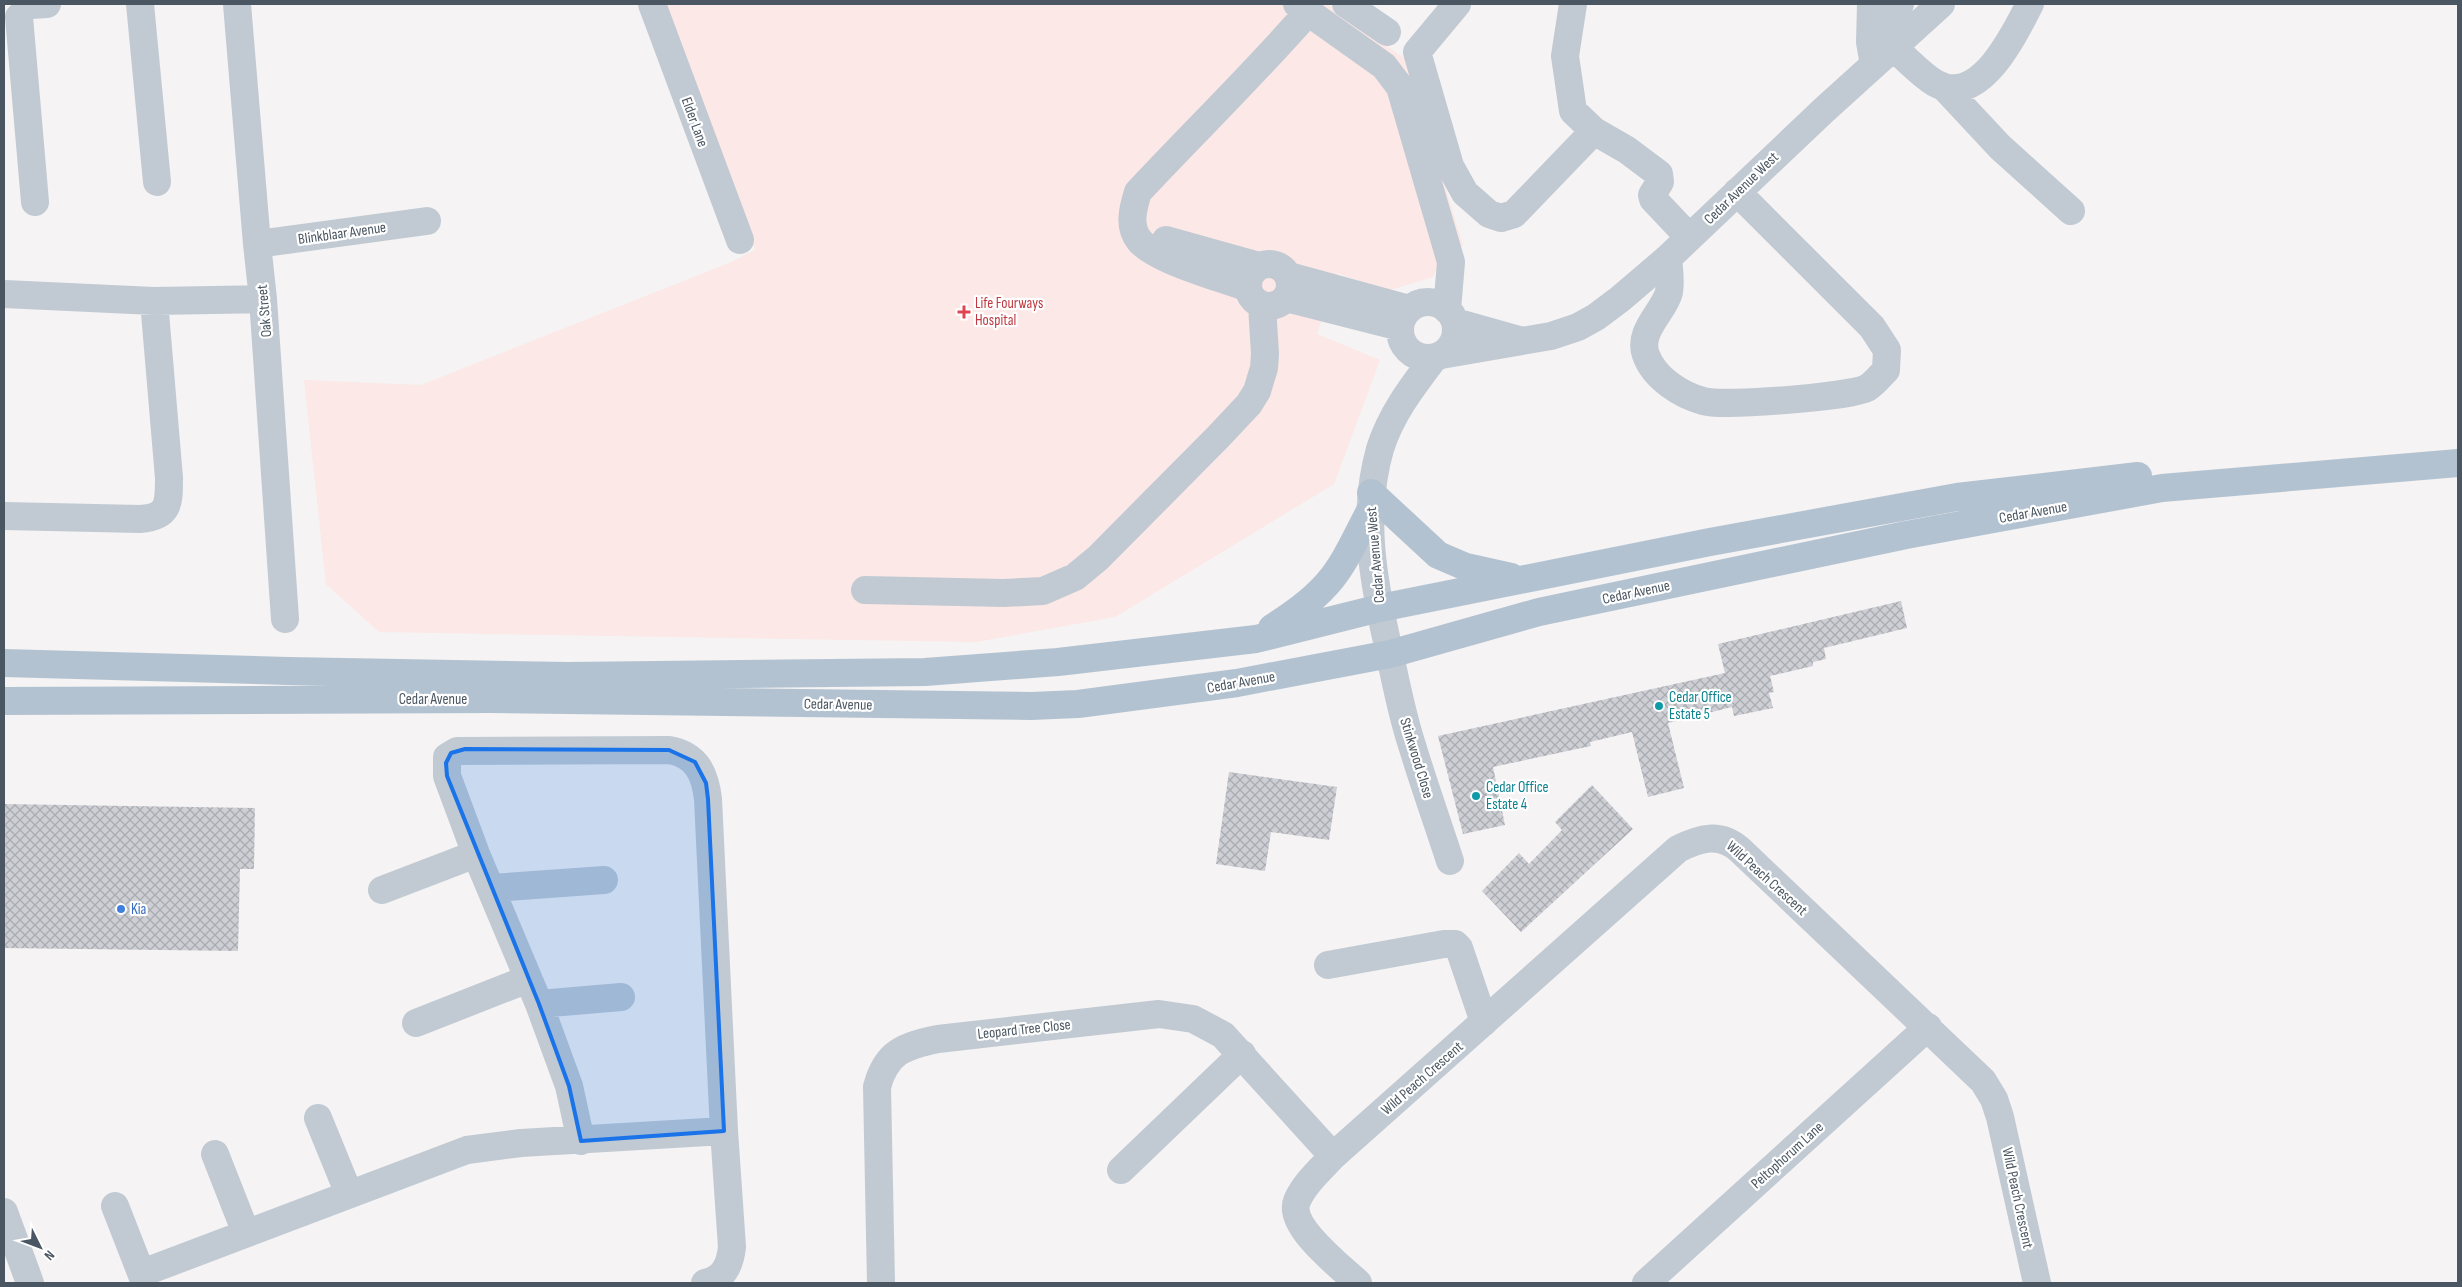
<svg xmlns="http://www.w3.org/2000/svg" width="2462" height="1287" viewBox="0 0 2462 1287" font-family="'Sofia Sans Condensed',sans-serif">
	<defs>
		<pattern id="building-cross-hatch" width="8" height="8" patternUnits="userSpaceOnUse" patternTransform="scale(1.25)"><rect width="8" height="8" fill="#cdcfd5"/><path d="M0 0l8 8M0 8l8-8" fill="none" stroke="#a8abb0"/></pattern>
	</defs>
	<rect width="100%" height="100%" fill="#f5f3f3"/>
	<!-- medical -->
	<path fill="#fce8e6" d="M664,4H1327L1408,61L1463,246L1447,250L1433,277L1387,291L1337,273L1317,334L1380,360L1334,484L1115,617L976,642L379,632L326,584L304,380L421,385L729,263L755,250Z"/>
	<!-- building -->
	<path fill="url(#building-cross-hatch)" d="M1901,601L1907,628L1824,648L1826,659L1813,662V666L1770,676L1774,692L1769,693L1773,708L1734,716L1732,707L1668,723L1684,788L1648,797L1632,732L1590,742L1591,746L1493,767L1505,825L1463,834L1438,736L1725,673L1718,644Z
		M1229,772L1337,787L1329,840L1271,832L1265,871L1216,864Z
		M1592,785L1633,829L1521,932L1482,891L1519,853L1529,864L1562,830L1555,822Z
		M4,804L255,808L254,869H240L238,951L4,948Z"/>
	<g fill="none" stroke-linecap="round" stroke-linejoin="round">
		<!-- minor -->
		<path stroke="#c1cad2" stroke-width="28" d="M140,4L157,182
			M237,4L257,244L263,299L285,619
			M652,4L740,240
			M1297,4L1384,66L1400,87L1451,262L1447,310
			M1346,4L1387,32
			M1457,4L1417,52L1450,166L1465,193L1489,214L1501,218L1514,214L1594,131
			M1573,4L1565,56L1573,111L1594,131L1627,150L1659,174L1660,182L1652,195L1653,199L1689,237
			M1871,4L1870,42L1874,65
			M1900,4L1895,16L1894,48C1907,59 1920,74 1935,83C1980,109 2014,34 2030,4
			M31,5L47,4
			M19,17L35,202
			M1944,87L2000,147L2071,211
			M1166,240L1259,266
			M257,244L427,221
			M1668,258C1669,269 1671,280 1669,292C1664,312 1637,331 1646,355C1654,378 1681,395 1703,401C1723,407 1849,397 1867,388C1874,384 1881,375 1886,370L1887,350L1872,327L1737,192
			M1248 285a21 21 0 1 1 42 0a21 21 0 1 1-42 0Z
			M1289,276L1409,309
			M1248,288C1222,278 1154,260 1139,240C1128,226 1133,208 1138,192C1194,132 1254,74 1308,12
			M4,294L154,301L263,299
			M1286,298L1400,327
			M1400 330a28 28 0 1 1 56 0a28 28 0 1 1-56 0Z
			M1455,322L1519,340
			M1441,355L1551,336L1578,327L1596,317L1620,299L1668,258L1824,110L1941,4
			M1434,358C1412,387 1391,414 1380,449C1361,516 1373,580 1388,646C1395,678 1401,711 1411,742C1423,782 1437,821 1450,861
			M4,516L140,519C169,517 169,504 169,478L154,301
			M865,590L1004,593L1043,591L1075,577L1098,558L1218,437L1249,404L1257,391L1264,368L1265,354L1262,305
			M492,888L604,880
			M382,890L476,854
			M1328,965L1444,944H1455L1459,948L1484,1022
			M539,1004L621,997
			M416,1023L528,979
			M318,1118L349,1194
			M581,1141L569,1086L539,1004L476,854L447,776V757L457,751L669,750C697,755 705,774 708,799L724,1131L732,1247C730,1265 724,1279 705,1283
			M215,1154L246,1233
			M1121,1170L1242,1054
			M115,1206L145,1283
			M4,1212L30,1283
			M142,1273L467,1150L521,1143L724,1131
			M881,1283L877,1087C886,1052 904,1046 938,1039L1159,1014L1193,1019L1223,1035L1333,1156
			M1358,1283C1341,1267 1287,1226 1297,1201C1304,1184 1321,1169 1333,1156L1678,849C1700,838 1720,832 1740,850L1983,1081L1994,1099L2000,1117L2037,1283
			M1646,1283L1928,1027"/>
		<!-- major -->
		<path stroke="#b3c2d1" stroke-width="28" d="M1371,493L1438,555L1466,567L1511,577
			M1272,628C1292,615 1311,602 1327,584C1345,564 1356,537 1369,513
			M4,663L288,671L568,676L925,672L1058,662L1256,639L1380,608L1710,542L1957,497L2138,476
			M4,701L490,699L1031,706L1078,704L1237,683L1390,654L1539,612L1577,604L1906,535L2162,488L2458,463"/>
	</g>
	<!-- marked area -->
	<path fill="#1a73e8" fill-opacity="0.2" stroke="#1a73e8" stroke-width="4" stroke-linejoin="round" d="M465,749L669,750L695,762L706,783L708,799L724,1131L581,1141L569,1086L539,1004L447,776L446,763L451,753Z"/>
	<!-- markers -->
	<path fill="#e0444e" stroke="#fff" stroke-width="2" d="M961.5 304.5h5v5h5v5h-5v5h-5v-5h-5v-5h5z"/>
	<g fill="#0f9aa8" stroke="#fff" stroke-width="2">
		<circle cx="1659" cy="706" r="5"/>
		<circle cx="1476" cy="796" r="5"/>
	</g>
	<circle fill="#3f7fe0" stroke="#fff" stroke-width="2" cx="121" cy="909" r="5"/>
	<g text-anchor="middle" stroke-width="4.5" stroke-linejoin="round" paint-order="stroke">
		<!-- street labels -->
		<g font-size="15" fill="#4a5661" stroke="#fff">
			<text transform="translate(695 122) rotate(70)" y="5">Elder Lane</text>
			<text transform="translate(1741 188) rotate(-44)" y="5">Cedar Avenue West</text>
			<text transform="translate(342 233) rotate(-8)" y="5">Blinkblaar Avenue</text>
			<text transform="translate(264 311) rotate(-95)" y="5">Oak Street</text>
			<text transform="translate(2033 512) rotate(-10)" y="5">Cedar Avenue</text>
			<text transform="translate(1375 555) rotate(-95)" y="5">Cedar Avenue West</text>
			<text transform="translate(1636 592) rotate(-12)" y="5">Cedar Avenue</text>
			<text transform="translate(1241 682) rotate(-10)" y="5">Cedar Avenue</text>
			<text x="433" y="704">Cedar Avenue</text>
			<text transform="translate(838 704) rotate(1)" y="5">Cedar Avenue</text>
			<text transform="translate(1417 758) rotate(73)" y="5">Stinkwood Close</text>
			<text transform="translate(1767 878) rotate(42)" y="5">Wild Peach Crescent</text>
			<text transform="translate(1024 1029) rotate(-6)" y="5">Leopard Tree Close</text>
			<text transform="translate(1422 1078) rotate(-41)" y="5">Wild Peach Crescent</text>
			<text transform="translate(1787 1155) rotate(-42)" y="5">Peltophorum Lane</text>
			<text transform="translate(2018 1198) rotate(78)" y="5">Wild Peach Crescent</text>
		</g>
		<!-- health labels -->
		<g font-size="15" fill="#be3a42" stroke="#fff" text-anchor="start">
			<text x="975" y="308">Life Fourways<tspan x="975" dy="17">Hospital</tspan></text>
		</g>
		<!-- culture labels -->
		<g font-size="15" fill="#0d838f" stroke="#fff" text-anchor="start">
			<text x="1669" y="702">Cedar Office<tspan x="1669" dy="17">Estate 5</tspan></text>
			<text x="1486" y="792">Cedar Office<tspan x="1486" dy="17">Estate 4</tspan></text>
		</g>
		<!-- shop labels -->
		<g font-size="15" fill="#366cbe" stroke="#fff" text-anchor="start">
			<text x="131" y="914">Kia</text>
		</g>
	</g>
	<!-- border -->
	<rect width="2462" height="1287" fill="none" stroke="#4a5661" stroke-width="10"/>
	<!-- north arrow -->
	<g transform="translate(40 1247) rotate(132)" stroke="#ffffff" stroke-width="4" paint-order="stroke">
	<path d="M0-4L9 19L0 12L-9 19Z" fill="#4a5661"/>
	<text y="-8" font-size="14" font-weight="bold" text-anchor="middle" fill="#4a5661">N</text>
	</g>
</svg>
